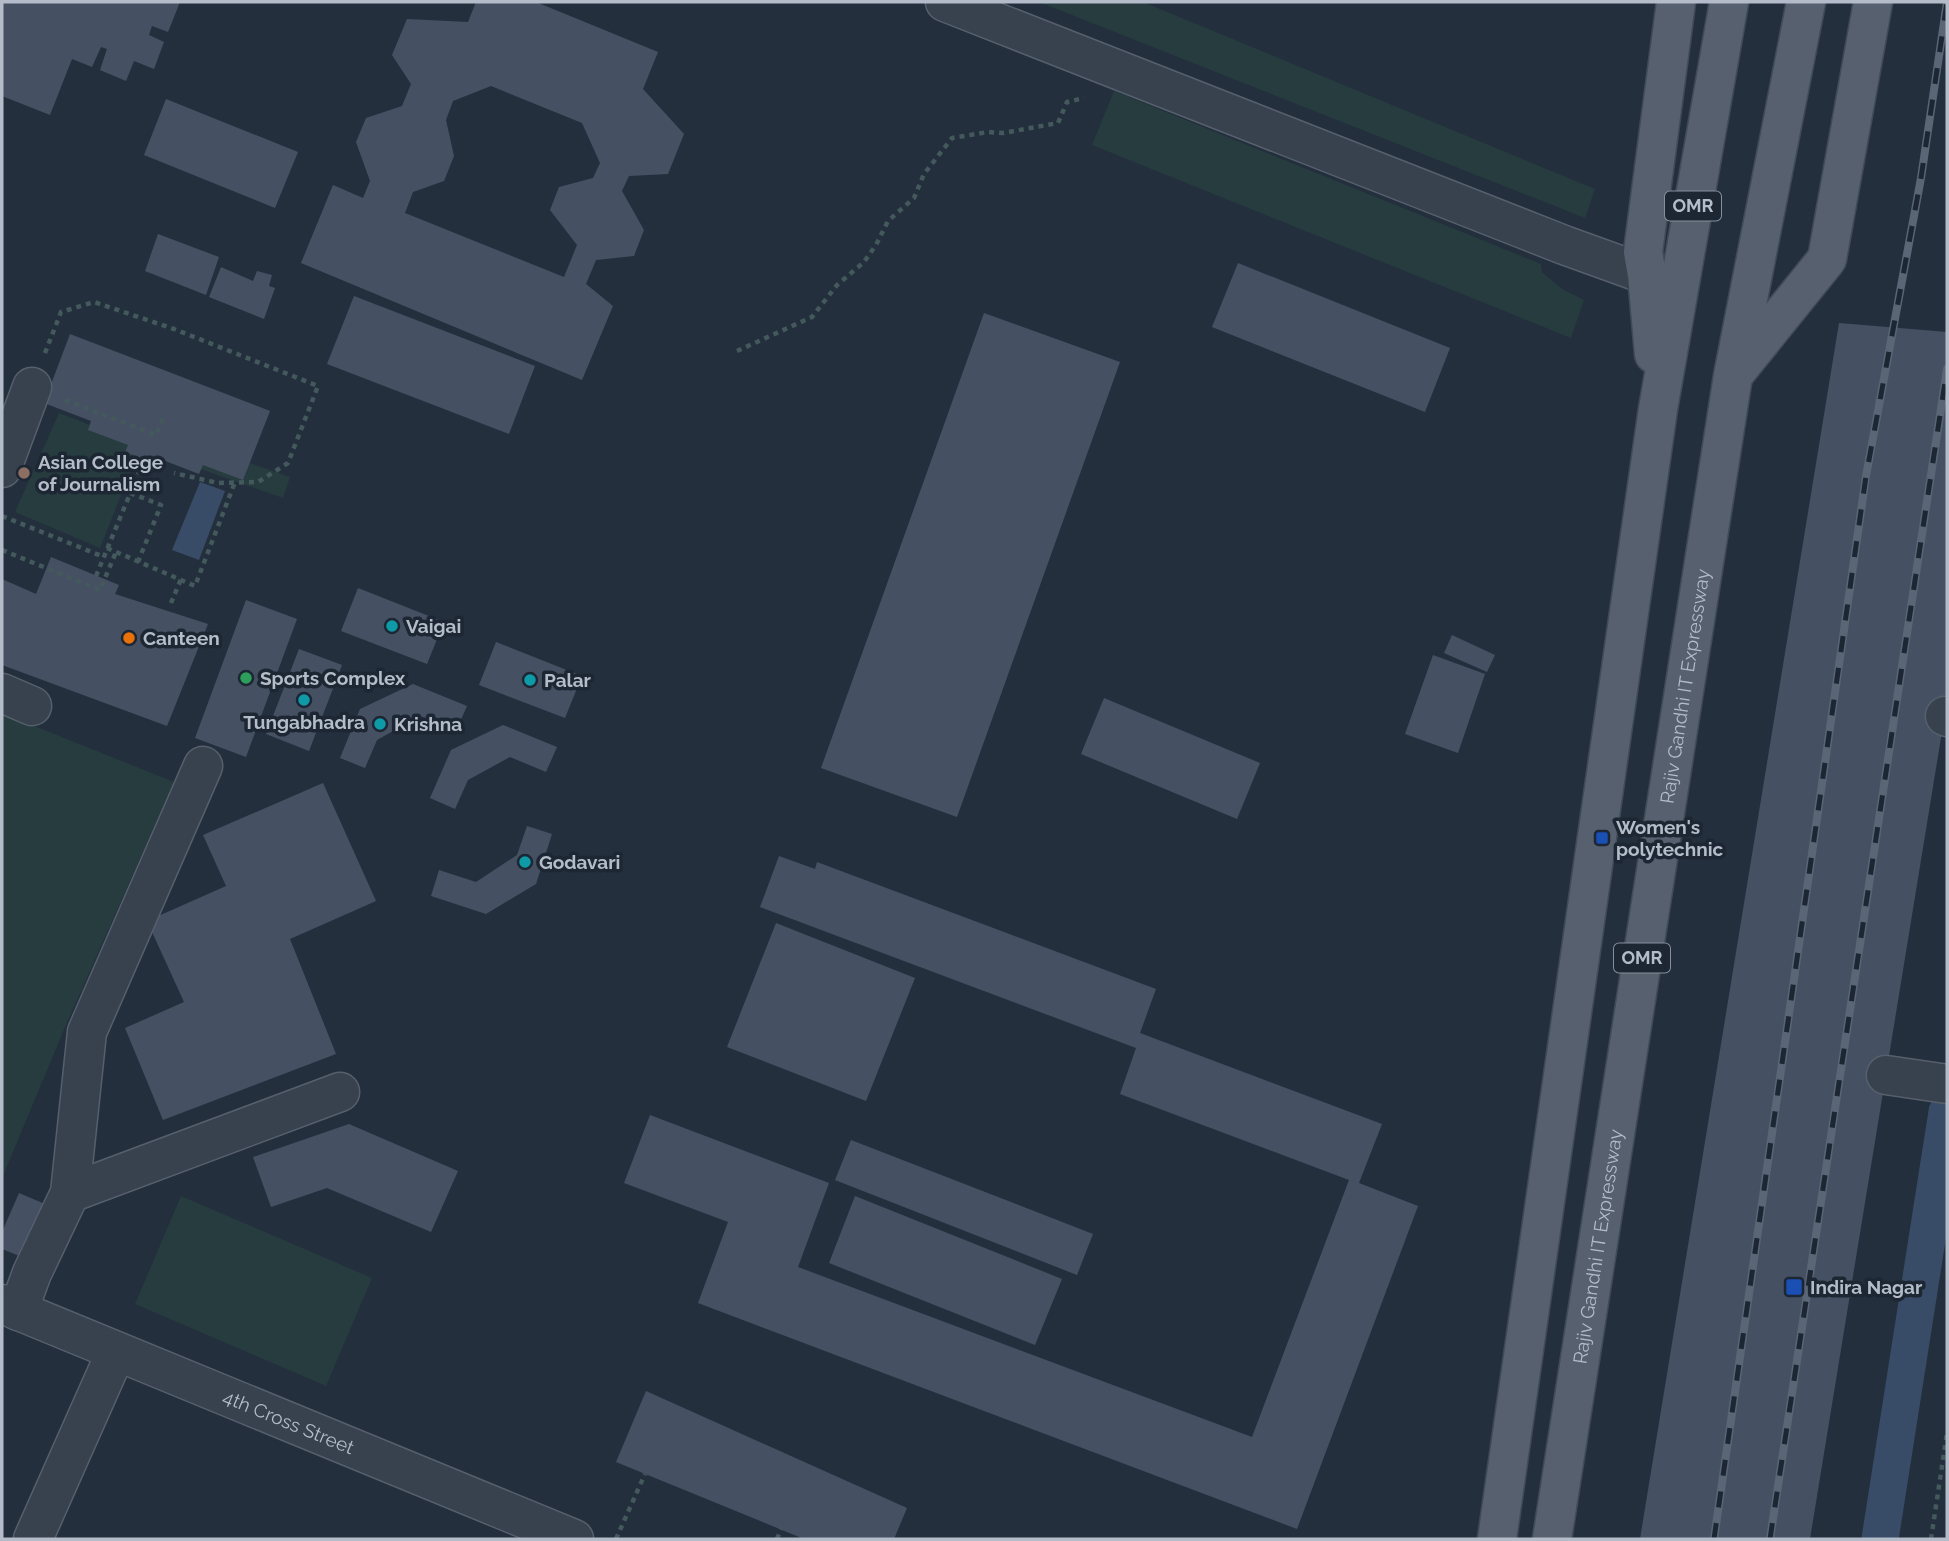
<svg xmlns="http://www.w3.org/2000/svg" width="1949" height="1541" viewBox="0 0 1949 1541" font-family="Raleway,sans-serif">
	<rect width="100%" height="100%" fill="#242f3e"/>
	<!-- green -->
	<path fill="#263c3f" d="M1039,2H1143L1595,189L1585,218Z
		M1114,91L1541,264L1542,272L1562,289L1584,300L1571,338L1092,145Z
		M59,413L141,445L100,548L15,512Z
		M168,435L290,477L283,498L160,455Z
		M2,713L174,782L66,1025L2,1178Z
		M181,1196L372,1278L326,1386L135,1304Z"/>
	<!-- water -->
	<path fill="#394c67" d="M200,482L225,491L199,560L172,550Z"/>
	<g fill="none" stroke-linecap="round" stroke-linejoin="round">
		<!-- canal -->
		<path stroke="#394c67" stroke-width="37" d="M1880,1539L1947,1112"/>
	</g>
	<!-- building -->
	<path fill="#455162" fill-rule="evenodd" d="M2,2H180L168,32L152,26L149,35L164,42L154,69L134,61L126,81L100,70L107,49L101,47L92,67L72,59L50,115L2,96Z
		M476,2H536L658,52L643,89L684,134L668,174L629,176L622,191L644,230L634,256L596,260L586,284L613,306L582,380L301,263L333,185L363,198L370,181L356,142L366,118L402,106L411,84L392,55L407,19L468,22ZM491,86L582,123L600,163L593,178L559,187L550,210L577,245L564,277L405,213L413,192L444,181L454,156L446,120L453,101Z
		M166,99L298,152L275,208L144,155Z
		M158,234L219,257L206,295L145,271Z
		M1238,263L1450,348L1425,412L1212,327Z
		M221,267L253,281L257,271L272,275L269,286L275,288L264,319L209,297Z
		M354,296L535,366L509,434L327,364Z
		M984,313L1120,362L957,817L821,768Z
		M1839,323L1947,332V701L1810,1539H1640Z
		M70,334L270,411L243,480L203,465L199,474L155,457L153,463L125,452L128,445L88,430L91,421L44,403Z
		M51,557L119,585L115,594L208,624L167,726L2,665V579L36,594Z
		M358,588L444,622L427,664L341,631Z
		M246,600L297,619L246,757L195,738Z
		M1452,635L1495,655L1487,672L1444,653Z
		M496,642L582,676L565,718L479,685Z
		M299,649L342,665L309,751L266,734Z
		M1433,655L1485,674L1458,753L1405,734Z
		M413,684L467,706L456,731L420,716L377,740L365,768L340,758L360,709Z
		M1104,698L1260,763L1237,819L1081,754Z
		M503,725L557,747L546,772L510,757L468,780L455,809L430,798L451,750Z
		M323,783L376,901L290,939L336,1054L163,1120L125,1028L184,1002L147,921L226,886L203,835Z
		M527,826L552,834L536,884L486,914L431,896L439,870L476,882L517,855Z
		M779,856L815,869L817,862L1156,989L1140,1033L1382,1124L1359,1183L1418,1206L1297,1529L698,1303L728,1222L624,1183L650,1115L829,1183L798,1267L1252,1437L1349,1180L1120,1094L1136,1048L760,907Z
		M776,923L915,978L866,1101L727,1047Z
		M349,1124L458,1171L431,1232L327,1188L271,1207L253,1157Z
		M851,1140L1093,1234L1077,1275L835,1180Z
		M19,1193L45,1204L22,1257L2,1249V1232Z
		M855,1196L1062,1279L1035,1345L829,1263Z
		M646,1391L907,1508L894,1539H804L616,1462Z"/>
	<g fill="none" stroke-linecap="round" stroke-linejoin="round">
		<!-- minor casing -->
		<g stroke="#565f6c" stroke-width="41">
			<g id="minor">
				<path d="M945,2L1564,245L1647,275"/>
				<path d="M2,468L32,387"/>
				<path d="M2,693L32,706"/>
				<path d="M1945,716L1947,717"/>
				<path d="M1886,1075L1947,1084"/>
				<path d="M70,1193L340,1092"/>
				<path id="s1" d="M2,1304L574,1539"/>
				<path d="M18,1311L32,1273L70,1193L87,1032L203,766"/>
				<path d="M33,1539L116,1352"/>
			</g>
		</g>
		<!-- major casing -->
		<g stroke="#414a57" stroke-width="41">
			<g id="major">
				<path d="M1654,354L1647,275L1643,252L1676,2"/>
				<path d="M1735,373L1827,259L1873,2"/>
				<path d="M1497,1539L1658,409L1729,2"/>
				<path id="s2" d="M1552,1539L1733,376L1806,2"/>
			</g>
		</g>
		<!-- path -->
		<path stroke="#44595c" stroke-width="4.5" stroke-dasharray="5 5" stroke-linecap="butt" d="M737,351L812,317L837,285L864,262L876,245L888,221L914,198L924,174L952,138L988,132L1003,133L1058,123L1067,102L1084,98
			M45,353L61,312L94,302L174,329L318,386L288,463L258,482L218,483L174,473
			M65,400L156,435L164,415
			M130,493L161,505L138,562
			M2,516L104,557
			M107,548L195,586L235,482
			M2,550L100,590L116,552
			M96,576L144,460
			M171,603L181,579
			M616,1539L645,1474
			M777,1539L781,1529
			M1931,1539L1947,1433"/>
		<!-- minor -->
		<use href="#minor" stroke="#38414e" stroke-width="38"/>
		<!-- major -->
		<use href="#major" stroke="#56606e" stroke-width="38"/>
		<!-- rail casing -->
		<g stroke="#5a6575" stroke-width="8">
			<path id="rail" d="M1714,1539L1866,476L1921,178L1947,2
				M1770,1539L1947,369"/>
		</g>
		<!-- rail -->
		<use href="#rail" stroke="#1d2633" stroke-width="5" stroke-dasharray="16" stroke-linecap="butt"/>
	</g>
	<!-- markers -->
	<circle fill="#8d6e63" stroke="#1d2633" stroke-width="2.5" cx="24" cy="473" r="7"/>
	<g fill="#0f9aa8" stroke="#1d2633" stroke-width="2.5">
		<circle cx="392" cy="626" r="7"/>
		<circle cx="530" cy="680" r="7"/>
		<circle cx="304" cy="700" r="7"/>
		<circle cx="380" cy="724" r="7"/>
		<circle cx="525" cy="862" r="7"/>
	</g>
	<circle fill="#e8710a" stroke="#1d2633" stroke-width="2.5" cx="129" cy="638" r="7"/>
	<circle fill="#2e9e5b" stroke="#1d2633" stroke-width="2.5" cx="246" cy="678" r="7"/>
	<g fill="#1a4fb4" stroke="#1d2633" stroke-width="2.5">
		<rect x="1595" y="831" width="14" height="14" rx="3.5"/>
		<rect x="1785" y="1278" width="18" height="18" rx="3.5"/>
	</g>
	<g text-anchor="middle" stroke-width="7" stroke-linejoin="round" paint-order="stroke">
		<!-- shield labels -->
		<g fill="#1d2633" stroke="#878f9c" stroke-width="2">
			<rect x="1665" y="191.5" width="56" height="29" rx="5"/>
			<rect x="1614" y="943.5" width="56" height="29" rx="5"/>
		</g>
		<g font-size="18" font-weight="bold" fill="#b4bcc9">
			<text x="1693" y="212">OMR</text>
			<text x="1642" y="964">OMR</text>
		</g>
		<!-- poi labels -->
		<g font-size="19" font-weight="bold" fill="#b4bcc9" stroke="#1d2633" text-anchor="start">
			<text x="38" y="469">Asian College<tspan x="38" dy="22">of Journalism</tspan></text>
			<text x="406" y="633">Vaigai</text>
			<text x="143" y="645">Canteen</text>
			<text x="260" y="685">Sports Complex</text>
			<text x="544" y="687">Palar</text>
			<text x="304" y="729" text-anchor="middle">Tungabhadra</text>
			<text x="394" y="731">Krishna</text>
			<text x="1616" y="834">Women's<tspan x="1616" dy="22">polytechnic</tspan></text>
			<text x="539" y="869">Godavari</text>
			<text x="1810" y="1294">Indira Nagar</text>
		</g>
		<!-- street labels -->
		<g font-size="19" fill="#b4bcc9" stroke="#1d2633">
			<text dy="7" stroke="none"><textPath href="#s2" startOffset="863">Rajiv Gandhi IT Expressway</textPath></text>
			<text dy="7" stroke="none"><textPath href="#s2" startOffset="296">Rajiv Gandhi IT Expressway</textPath></text>
			<text dy="7" stroke="none"><textPath href="#s1" startOffset="310">4th Cross Street</textPath></text>
		</g>
	</g>
	<!-- border -->
	<rect width="1949" height="1541" fill="none" stroke="#b4bcc9" stroke-width="7"/>
</svg>
